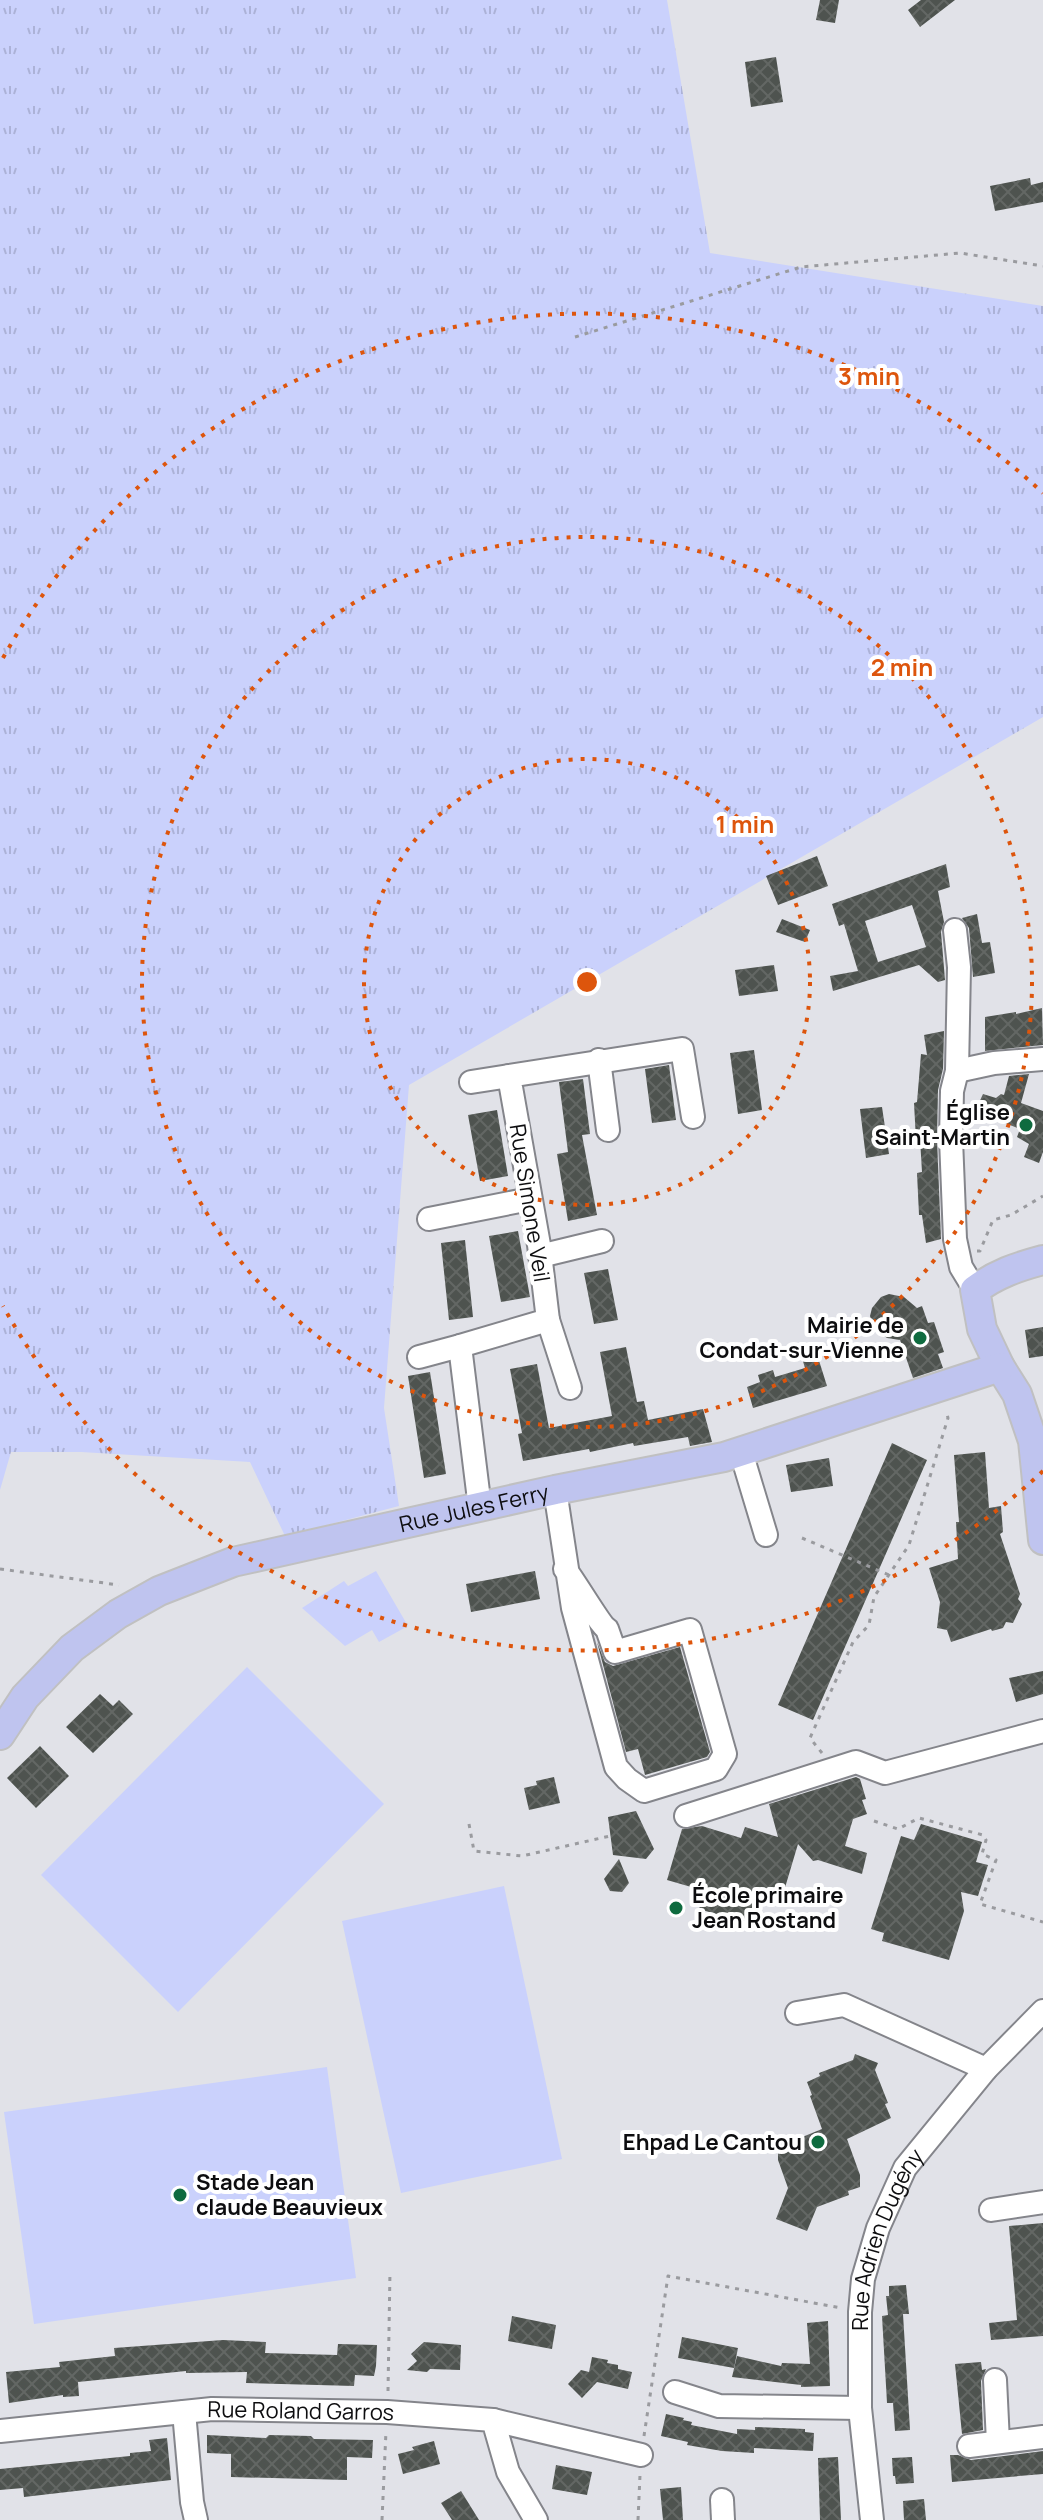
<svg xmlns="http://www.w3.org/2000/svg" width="1043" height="2520" viewBox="0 0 1043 2520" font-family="Manrope,sans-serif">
	<defs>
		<pattern id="grass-tufts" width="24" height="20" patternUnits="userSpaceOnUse" patternTransform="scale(2)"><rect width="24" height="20" fill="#cad1fc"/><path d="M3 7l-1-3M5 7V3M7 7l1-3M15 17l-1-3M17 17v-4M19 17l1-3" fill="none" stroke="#acb2d7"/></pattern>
		<pattern id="building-cross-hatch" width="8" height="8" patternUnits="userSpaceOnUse" patternTransform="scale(2)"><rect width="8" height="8" fill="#4e534f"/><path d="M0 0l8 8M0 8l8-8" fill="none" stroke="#636764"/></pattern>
	</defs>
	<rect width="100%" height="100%" fill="#e1e2e8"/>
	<!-- grass -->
	<path fill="url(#grass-tufts)" d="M0,0H667L710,253L1043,306V717L409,1085L384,1408L399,1506L285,1536L250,1462L81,1452H11L0,1490Z"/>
	<!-- green -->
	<path fill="#cad1fc" d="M376,1571L408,1626L379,1642L372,1630L345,1646L302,1608L344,1581L348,1586Z
		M247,1667L384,1804L178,2012L41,1875Z
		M504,1886L562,2159L401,2193L342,1921Z
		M327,2067L356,2278L34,2324L4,2112Z"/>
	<!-- building -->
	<path fill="url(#building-cross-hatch)" fill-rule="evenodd" d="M820,0H839L835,23L816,20Z
		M921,0H955L920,27L908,10Z
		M776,57L783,102L751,107L745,62Z
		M1030,178L1031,185L1043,182V202L995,211L990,186Z
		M817,856L828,886L778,905L766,876Z
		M946,864L950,887L938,891L944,922L941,932L945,980L938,982L919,965L833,991L830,976L858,971L844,924L839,926L832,904ZM912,905L926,947L878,962L865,921Z
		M977,914L982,943L990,942L995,973L973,977L969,928L962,918Z
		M782,919L810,930L805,942L776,932Z
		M774,965L778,991L739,996L735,970Z
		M1042,1008L1043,1045L985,1051V1017L1016,1012V1014Z
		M944,1031L943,1069L938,1090L937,1139L941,1239L926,1243L922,1215H919L917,1173L922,1172L920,1139L916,1140L914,1103L917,1102L921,1054L927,1055L924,1035Z
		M754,1050L762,1110L738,1114L730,1053Z
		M669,1065L676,1120L652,1123L645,1069Z
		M1029,1074L1021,1103L1043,1111V1152L1039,1163L1024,1157L1029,1144L1017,1137L1020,1129L988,1116L990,1112L977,1107L983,1094L996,1098L1001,1094L1004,1095L1009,1076Z
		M583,1079L590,1134L582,1135L597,1215L568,1221L557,1154L568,1152L559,1082Z
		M882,1107L889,1154L866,1158L860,1109Z
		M497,1110L508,1176L480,1181L468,1115Z
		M518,1231L530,1297L501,1302L489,1236Z
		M465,1240L473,1317L449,1320L441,1243Z
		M608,1269L618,1320L594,1324L584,1273Z
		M889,1294L904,1297L917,1308L922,1306L928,1323L934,1322L944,1352L938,1354L943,1368L913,1378L900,1340L887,1338L874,1329L870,1316L872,1308L881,1297Z
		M1043,1327V1356L1029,1358L1025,1330Z
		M626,1347L637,1402L644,1401L648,1420L703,1409L712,1442L690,1446L688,1437L634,1446L633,1443L590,1452L589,1449L523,1461L518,1434L522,1433L510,1369L537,1364L549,1428L580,1422L612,1416L600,1352Z
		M816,1351L827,1386L753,1408L747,1387L760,1382L758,1375L773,1370L775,1377L805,1368L801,1355Z
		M430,1372L446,1474L424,1478L408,1376Z
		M892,1443L927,1460L813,1720L778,1705Z
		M985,1452L989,1508L1001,1506L1003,1532L1000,1534L1020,1594L1018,1599L1022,1604L1013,1623L1006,1622L1003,1628L992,1631L991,1629L951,1642L947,1630L937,1628L940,1602L929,1568L958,1559L956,1522H959L954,1455Z
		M829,1458L833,1486L791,1492L786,1465Z
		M535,1571L540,1599L471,1612L466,1584Z
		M597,1642L605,1662L613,1666L680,1647L710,1752L707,1757L645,1775L638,1749L626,1752Z
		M1043,1671V1694L1016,1702L1009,1678Z
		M100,1694L113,1706L119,1700L133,1714L93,1753L66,1727Z
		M40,1746L69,1776L36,1808L7,1778Z
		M554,1777L560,1803L529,1810L524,1788L537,1785L536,1781Z
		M856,1777L860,1779L866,1799L862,1800L867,1814L853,1819L845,1846L867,1853L862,1874L818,1860L813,1861L798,1844L784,1891L768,1887L756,1926L699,1909L705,1891L667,1880L682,1829L702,1826L741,1838L745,1827L778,1837L769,1804Z
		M636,1811L654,1849L646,1859L613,1855L608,1817Z
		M921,1824L982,1842L976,1862L988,1865L978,1896L961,1892L964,1911L949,1960L882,1941L884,1933L871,1929L901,1836L914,1840Z
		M619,1859L629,1883L622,1892L610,1891L604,1879Z
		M855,2054L878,2063L875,2070L888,2103L885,2104L891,2118L847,2139L860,2175V2187L848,2191L849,2195L817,2207L807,2231L776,2219L788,2188L778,2160V2150L791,2145L790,2142L822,2129L810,2096L812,2095L807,2082L820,2076L819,2073L853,2060Z
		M1043,2223V2336L991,2340L989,2323L1017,2320L1009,2226Z
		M906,2285L909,2314H903L910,2430L895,2431L893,2403H887L882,2316L888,2315L886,2296H889V2286Z
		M512,2316L556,2325L552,2349L508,2341Z
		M828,2321L830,2386L801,2387V2385L732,2377L737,2356L781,2366L782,2363L810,2364L807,2323Z
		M682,2337L738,2348L734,2368L678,2358Z
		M223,2340L266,2342L265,2353L337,2355L338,2344L377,2345L376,2366L374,2376L355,2375L354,2386L246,2383L247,2372L186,2373V2371L78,2382L79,2396L63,2397V2395L9,2403L6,2372L60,2367L59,2362L115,2356L114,2348Z
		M424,2342L461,2345L460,2370L430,2369L427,2372L407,2370L417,2361L411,2354Z
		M592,2357L608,2360L607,2363L618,2365V2369L632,2372L628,2389L597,2382L582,2398L568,2384L581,2370L589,2372Z
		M981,2362L982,2370L986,2369L981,2381L983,2430L962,2434L955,2364Z
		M666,2414L684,2418L683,2420L692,2422L691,2425L737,2434V2429L755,2430V2427L805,2429V2432L814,2433L813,2451L754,2448V2453L722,2451L687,2445L688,2442L661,2436Z
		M207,2435L266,2438L269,2435L311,2436L314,2439L373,2440L372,2458L347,2457V2480L231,2477V2454L207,2453Z
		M167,2438L171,2480L24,2497L23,2488L0,2490V2469L130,2456V2453L151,2451L149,2440Z
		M434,2441L440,2464L403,2474L398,2454L414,2450L412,2447Z
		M1043,2451V2474L952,2482L950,2455H958L971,2460Z
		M838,2457L841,2520H820L818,2458Z
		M912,2457L914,2483L896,2484L895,2476H893L892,2458Z
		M556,2465L592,2472L587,2495L552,2489Z
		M681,2487L683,2520H663L660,2489Z
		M461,2491L479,2520H452L441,2503Z
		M924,2499L926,2520H904L903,2501Z"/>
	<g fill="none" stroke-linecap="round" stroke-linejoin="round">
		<!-- minor casing -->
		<g stroke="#84858b" stroke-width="26">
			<g id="minor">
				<path d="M955,930L959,967L957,1071L952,1091L951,1139L955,1239L961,1267L975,1290"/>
				<path d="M599,1060L608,1130"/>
				<path d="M957,1071L994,1063L1043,1059"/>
				<path d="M471,1082L509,1076"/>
				<path d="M429,1219L530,1199"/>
				<path d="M540,1256L602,1241"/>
				<path d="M548,1320L570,1388"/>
				<path d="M419,1357L460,1346"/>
				<path d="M741,1452L766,1535"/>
				<path d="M555,1490L573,1608L616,1767L627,1779L644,1791L716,1769L725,1754L690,1630L615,1652L607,1629C600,1625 574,1580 565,1569"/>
				<path d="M480,1508L460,1346L548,1320L539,1245L509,1076L682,1049L693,1117"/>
				<path d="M686,1816L856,1762L885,1773L1043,1731"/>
				<path d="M797,2013L844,2005L986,2069"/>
				<path d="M991,2210L1043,2202"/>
				<path d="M995,2380L998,2442"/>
				<path d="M675,2392L719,2406L860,2408"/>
				<path d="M184,2412L192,2502L196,2520"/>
				<path d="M493,2420L641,2455"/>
				<path id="s1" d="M0,2431L212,2409L387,2412L493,2420L508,2472L536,2520"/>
				<path d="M969,2446L1043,2437"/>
				<path d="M722,2500L723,2520"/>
				<path id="s2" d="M872,2520L860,2408V2312L863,2279L878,2228L905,2168L986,2069L1043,2011"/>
			</g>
		</g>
		<!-- major casing -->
		<g stroke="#c0c0c1" stroke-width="32">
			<g id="major">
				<path d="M1043,1260C1017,1267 996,1274 975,1290L982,1329L1000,1367L1017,1394L1033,1441L1043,1540"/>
				<path id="s3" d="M0,1735L25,1697L72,1648L118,1614L159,1591L233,1562L555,1490L724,1457L1000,1367"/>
			</g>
		</g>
		<!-- path -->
		<path stroke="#9a9b9f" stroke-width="3" stroke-dasharray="4 6" stroke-linecap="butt" d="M575,337L801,267L960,253L1043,266
			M977,1251H980L993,1220L1011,1215L1043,1196
			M802,1538L889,1575
			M0,1569L119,1585
			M822,1753L810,1738L853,1642L869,1625L874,1597L909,1545L948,1418L946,1410
			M874,1821L898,1829L919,1818L983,1835L986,1840L982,1854L996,1860L980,1904L1043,1922
			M469,1824L474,1851L522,1856L610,1836
			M388,2391L390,2271
			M644,2436L668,2276L841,2308
			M382,2520L386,2431
			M638,2520L640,2475"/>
		<!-- minor -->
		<use href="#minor" stroke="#fff" stroke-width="22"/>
		<!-- major -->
		<use href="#major" stroke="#bfc4ef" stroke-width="28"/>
	</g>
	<!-- distance rings -->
	<g fill="none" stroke="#dd550c" stroke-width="4" stroke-dasharray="4 8">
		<circle cx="587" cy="982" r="223"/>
		<circle cx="587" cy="982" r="445"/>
		<path d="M1043 1471A668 668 0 0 1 3 1306M3 658A668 668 0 0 1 1043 493"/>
	</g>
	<!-- markers -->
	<g fill="#0f6b3f" stroke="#fff" stroke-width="3">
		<circle cx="1026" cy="1125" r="8"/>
		<circle cx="920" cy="1338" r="8"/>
		<circle cx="676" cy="1908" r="8"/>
		<circle cx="818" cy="2142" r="8"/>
		<circle cx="180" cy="2195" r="8"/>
	</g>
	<g text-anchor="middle" stroke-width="8" stroke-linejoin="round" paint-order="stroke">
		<!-- poi labels -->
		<g font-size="22" font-weight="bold" fill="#0d0d0f" stroke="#fff" text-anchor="end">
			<text x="1010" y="1120">Église<tspan x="1010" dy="25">Saint-Martin</tspan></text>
			<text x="904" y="1333">Mairie de<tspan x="904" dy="25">Condat-sur-Vienne</tspan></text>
			<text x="692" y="1903" text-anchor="start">École primaire<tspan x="692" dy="25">Jean Rostand</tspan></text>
			<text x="802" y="2150">Ehpad Le Cantou</text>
			<text x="196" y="2190" text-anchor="start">Stade Jean<tspan x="196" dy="25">claude Beauvieux</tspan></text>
		</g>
		<!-- street labels -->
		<g font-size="22" fill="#0d0d0f" stroke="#fff">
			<text transform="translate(530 1203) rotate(81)" y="8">Rue Simone Veil</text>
			<text dy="8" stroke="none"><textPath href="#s3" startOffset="544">Rue Jules Ferry</textPath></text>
			<text dy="8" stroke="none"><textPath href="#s2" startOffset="286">Rue Adrien Dugény</textPath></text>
			<text dy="8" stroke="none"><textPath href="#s1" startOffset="302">Rue Roland Garros</textPath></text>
		</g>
	</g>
	<circle cx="587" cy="982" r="12" fill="#dd550c" stroke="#fff" stroke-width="4"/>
	<g font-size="24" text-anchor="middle" font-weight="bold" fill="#dd550c" stroke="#fff" stroke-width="8" stroke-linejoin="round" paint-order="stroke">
		<text x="869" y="385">3 min</text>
		<text x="902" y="676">2 min</text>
		<text x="745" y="833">1 min</text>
	</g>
</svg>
